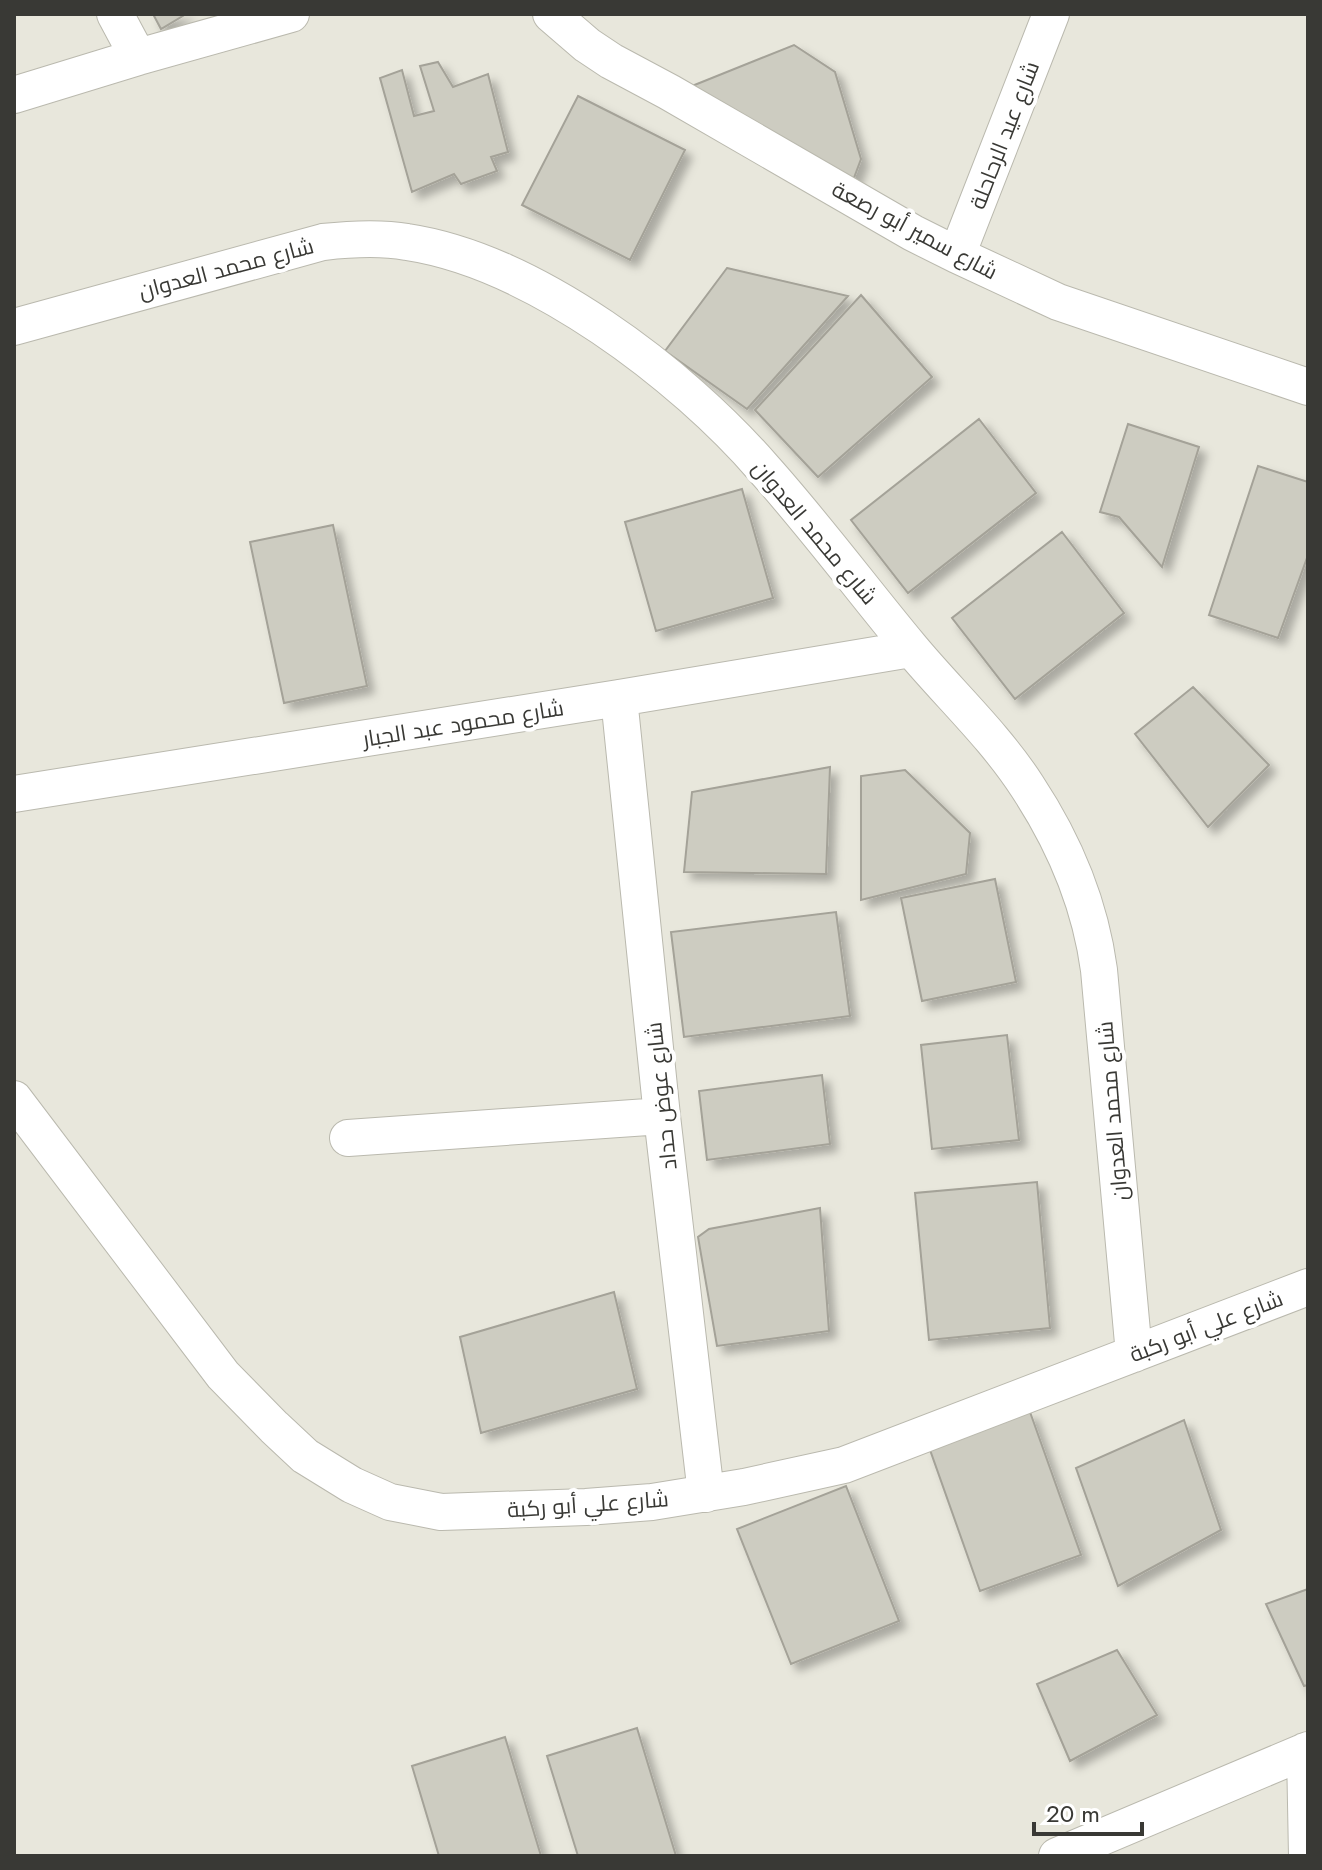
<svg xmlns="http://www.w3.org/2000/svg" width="1322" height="1870" viewBox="0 0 1322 1870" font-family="Jost,Cairo,sans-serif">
	<defs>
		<filter id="shadow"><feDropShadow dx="7" dy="7" stdDeviation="4" flood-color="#0004"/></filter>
	</defs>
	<rect width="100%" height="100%" fill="#e8e7dc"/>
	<!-- building -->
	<path fill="#cdccc1" stroke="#a4a298" stroke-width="2" filter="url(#shadow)" d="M153,14H186L161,29Z
		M794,45L835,72L861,159L852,183L692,86Z
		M438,62L453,87L488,74L508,152L491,157L497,171L461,184L454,174L412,192L380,78L402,70L414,116L434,111L420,66Z
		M578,96L685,150L630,260L522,205Z
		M727,268L848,296L747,409L665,351Z
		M861,295L932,377L818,477L755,410Z
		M979,419L1036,493L908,593L851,520Z
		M1128,424L1199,447L1162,567L1119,517L1100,512Z
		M1258,466L1308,482V555L1278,638L1209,615Z
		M742,489L773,598L656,631L625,522Z
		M333,525L367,686L284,703L250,542Z
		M1062,532L1124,613L1015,699L952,618Z
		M1193,687L1269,765L1208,827L1135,734Z
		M830,767L826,874L684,872L692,792Z
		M905,770L970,833L966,874L861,900V776Z
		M995,879L1016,982L922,1001L901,898Z
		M836,912L850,1016L684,1037L671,932Z
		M1007,1035L1019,1140L932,1149L921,1045Z
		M822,1075L830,1144L707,1160L699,1091Z
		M1037,1182L1050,1328L929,1340L915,1193Z
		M820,1208L829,1331L717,1346L698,1237L709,1229Z
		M614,1292L637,1389L481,1433L460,1337Z
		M1030,1412L1081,1555L980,1591L929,1447Z
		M1184,1420L1221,1530L1118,1586L1076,1468Z
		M846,1486L899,1621L791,1664L737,1529Z
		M1308,1589V1685L1304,1686L1266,1604Z
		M1117,1650L1157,1715L1070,1761L1037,1684Z
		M637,1728L676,1856H578L547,1756Z
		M505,1737L541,1856H439L412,1766Z"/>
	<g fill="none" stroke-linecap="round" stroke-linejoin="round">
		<!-- street casing -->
		<g stroke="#bab9ae" stroke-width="38">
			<path id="street" d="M115,14L138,57L291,14
				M551,14L587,45L611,61L669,92L913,233L957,255L1058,302L1308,387
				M14,95L138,57
				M957,255L1051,14
				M14,327L323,242C350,239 379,237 407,242C533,261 682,374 764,469C815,526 861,588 910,647C948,693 994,735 1027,786C1064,842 1090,903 1099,970L1134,1354
				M619,698L662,1116L706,1494
				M14,794L619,698L911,649
				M14,1099L223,1375L274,1427L305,1456L352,1485L390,1502L441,1512L586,1507L652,1502L744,1487L844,1465L1308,1287
				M348,1138L662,1116
				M1305,1751L1307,1856
				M1057,1856L1308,1750"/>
		</g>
		<!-- street -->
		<use href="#street" stroke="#fff" stroke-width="36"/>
	</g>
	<g text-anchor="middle" stroke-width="8" stroke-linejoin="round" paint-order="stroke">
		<!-- street labels -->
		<g font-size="22" fill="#393935" stroke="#fff">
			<text transform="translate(1004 135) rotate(-69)" y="8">شارع عيد الرحاحلة</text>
			<text transform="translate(915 230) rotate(28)" y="8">شارع سمير أبو رصعة</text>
			<text transform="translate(226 268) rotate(-15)" y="8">شارع محمد العدوان</text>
			<text transform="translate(815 532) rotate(50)" y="8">شارع محمد العدوان</text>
			<text transform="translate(463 723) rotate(-9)" y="8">شارع محمود عبد الجبار</text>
			<text transform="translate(661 1096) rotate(-96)" y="8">شارع عوض حداد</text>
			<text transform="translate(1112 1111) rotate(-95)" y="8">شارع محمد العدوان</text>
			<text transform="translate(1206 1326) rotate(-21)" y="8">شارع علي أبو ركبة</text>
			<text transform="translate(588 1504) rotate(-4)" y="8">شارع علي أبو ركبة</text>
		</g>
	</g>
	<!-- border -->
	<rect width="1322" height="1870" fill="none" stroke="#393935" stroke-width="32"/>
	<!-- scale -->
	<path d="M1034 1822v12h108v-12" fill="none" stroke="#393935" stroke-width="4"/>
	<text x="1046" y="1822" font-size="24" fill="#393935" stroke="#ffffff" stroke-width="6" paint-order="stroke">20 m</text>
</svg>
